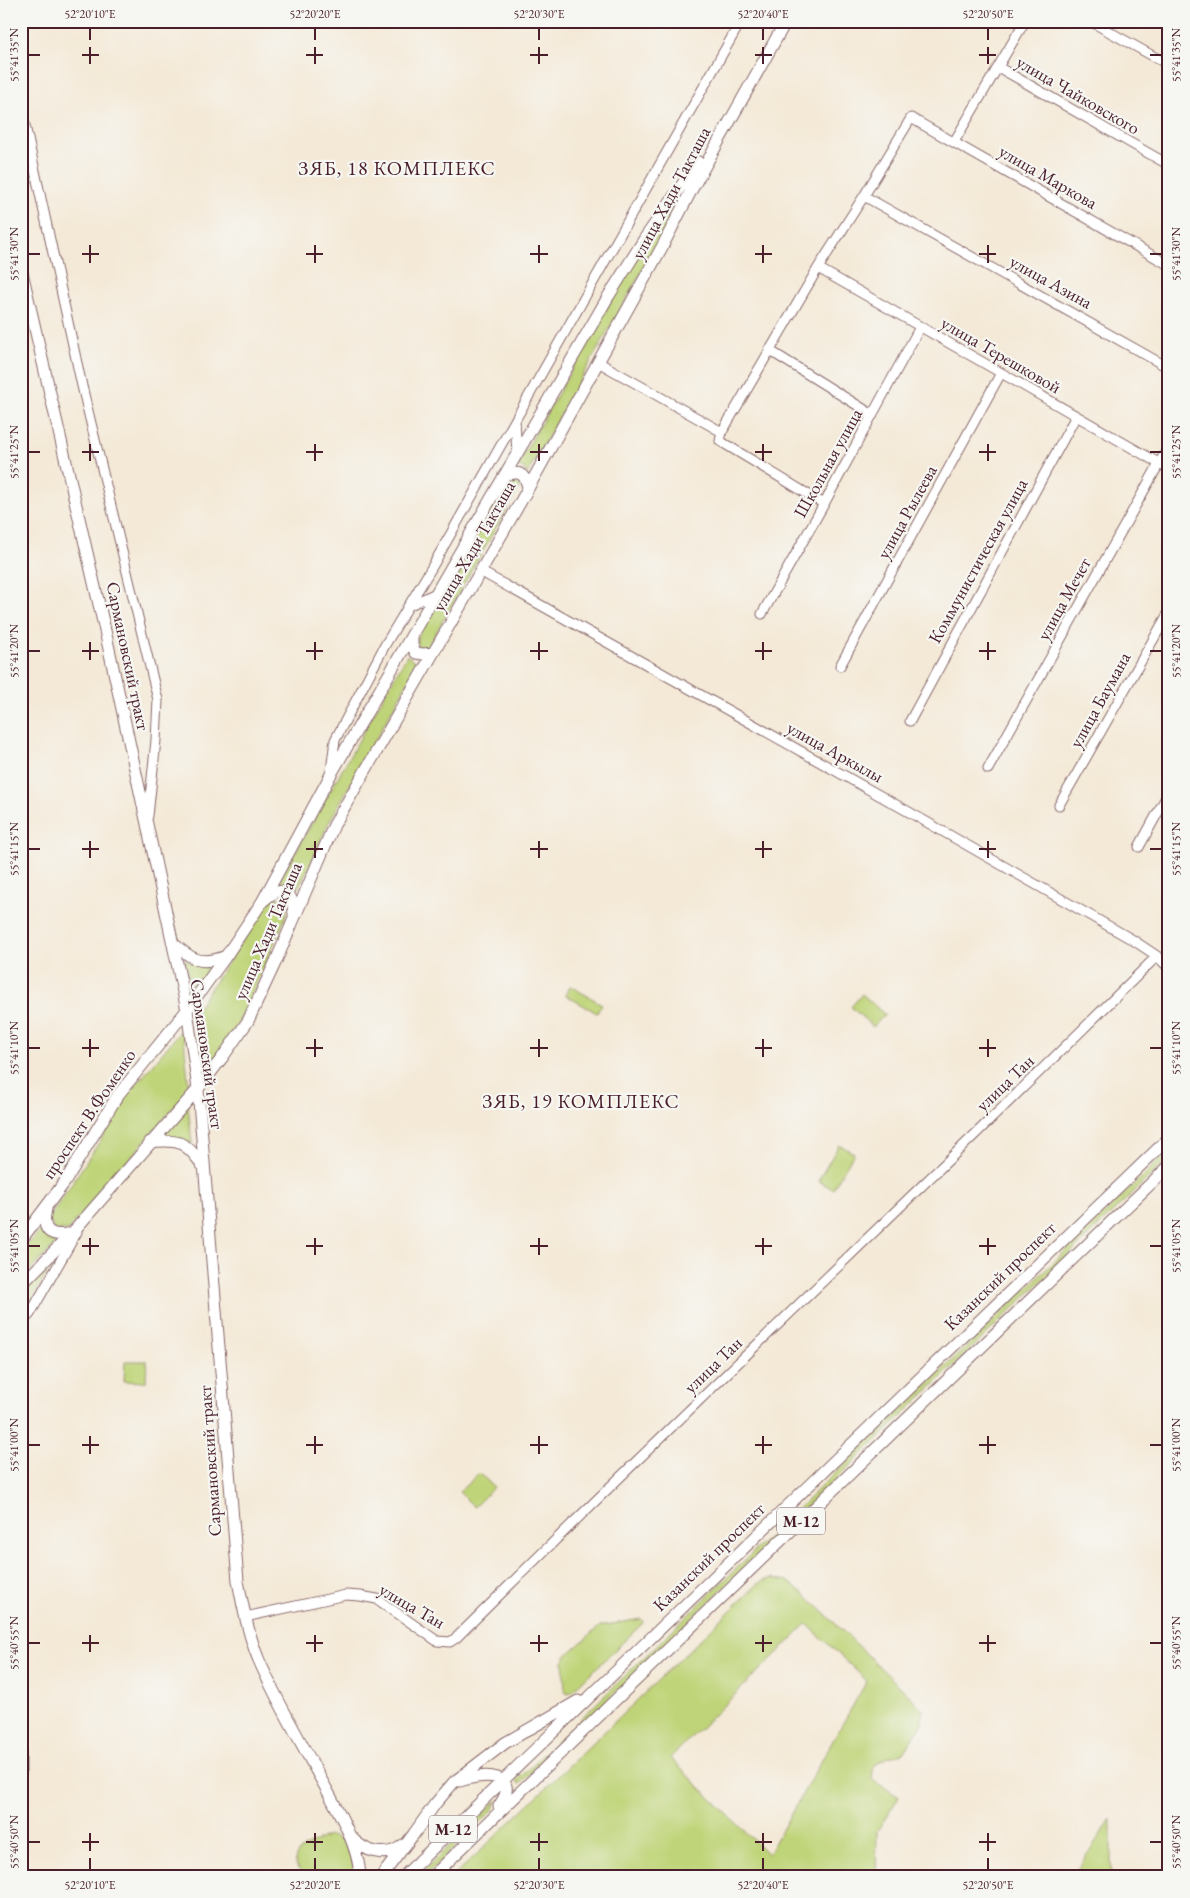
<svg xmlns="http://www.w3.org/2000/svg" width="1190" height="1898" viewBox="0 0 1190 1898" font-family="'EB Garamond',serif">
	<rect width="100%" height="100%" fill="#f6f6f2"/>
	<filter id="ink" filterUnits="userSpaceOnUse"><feTurbulence type="fractalNoise" baseFrequency=".02" numOctaves="2"/><feDisplacementMap in="SourceGraphic" scale="10" xChannelSelector="R" yChannelSelector="G"/><feConvolveMatrix kernelMatrix="1 2 1 2 8 2 1 2 1" color-interpolation-filters="sRGB"/></filter>
	<filter id="wash" filterUnits="userSpaceOnUse"><feTurbulence type="fractalNoise" baseFrequency=".0096" numOctaves="4" result="noise"/><feDisplacementMap in="SourceGraphic" scale="20" xChannelSelector="R" yChannelSelector="G"/><feGaussianBlur stdDeviation="1.12" result="paint"/><feColorMatrix in="noise" values="0 0 0 0 0 0 0 0 0 0 0 0 0 0 0 0 0 1.4 0 .05"/><feComposite in="paint" operator="in"/></filter>
	<g filter="url(#wash)">
		<rect width="100%" height="100%" fill="#f4e9d7"/>
		<!-- green -->
		<path fill="#bfd478" stroke="#847a52" fill-rule="evenodd" d="M690,180L693,181L527,474L524,468L516,467L630,268Z
			M509,478L519,479L520,486L427,648H421L417,645V638Z
			M407,655L413,660L419,662L328,824L307,871L294,894L283,886L277,885Z
			M279,898C290,902 287,910 285,919L235,1031L210,1066L196,1010L267,904L273,899Z
			M184,959L201,966L213,965L193,995Z
			M570,986L602,1004L597,1013L565,995Z
			M862,994L885,1015L873,1027L851,1007Z
			M183,1028L189,1090L67,1231L54,1230L49,1219L53,1212L102,1138L127,1096Z
			M188,1105L192,1144L160,1137Z
			M839,1145L854,1153L833,1189L818,1181Z
			M1169,1151V1158L520,1784L516,1781Z
			M40,1231L47,1239L57,1243L21,1280V1252Z
			M55,1259L31,1301L21,1313V1292Z
			M125,1361H147L146,1382L124,1381Z
			M479,1473L494,1487L474,1507L459,1492Z
			M771,1578L788,1581L810,1599L923,1709L922,1724L903,1753L886,1758L874,1765L872,1779L899,1797L877,1831L876,1877H453L759,1583ZM807,1624L867,1681L768,1854L670,1758Z
			M641,1619L643,1621L642,1624L571,1692L567,1693L565,1690L563,1662L568,1654L600,1626Z
			M497,1800L494,1809L424,1877H417Z
			M1111,1819V1877H1072Z
			M329,1836C350,1838 353,1859 354,1877H306C303,1874 299,1871 297,1867C288,1850 318,1840 329,1836Z"/>
	</g>
	<g filter="url(#ink)">
		<g fill="none" stroke-linecap="round" stroke-linejoin="round">
			<!-- minor casing -->
			<g stroke="#866667" stroke-width="11">
				<path id="minor" d="M1090,21L1169,65
					M998,67L1169,165
					M21,107L82,386L158,700L156,740L148,816
					M954,142L1025,21
					M864,196L1169,368
					M818,268L1169,469
					M769,350L873,415
					M598,362L722,432
					M515,420L517,454
					M824,504L720,441L722,432L818,268L864,196L911,118L1169,265
					M480,571L909,812L1133,940L1157,956L1169,968
					M408,606L436,593
					M762,614L824,504L920,327
					M840,666L1001,373
					M910,721L1076,416
					M988,769L1169,446
					M331,771L335,740L385,645L432,567L741,21
					M1059,805L1169,612
					M1139,847L1169,792
					M21,1323L30,1314L77,1232
					M245,1617L346,1595L360,1596L377,1599L437,1641L450,1642L456,1638C687,1408 926,1186 1157,956
					M21,1705V1774"/>
			</g>
			<!-- major casing -->
			<g stroke="#866667" stroke-width="13">
				<path id="major" d="M21,268L104,626L163,898L187,1010L198,1089L238,1581C243,1607 248,1633 258,1658C273,1693 292,1726 310,1759C327,1792 359,1840 360,1877
					M505,475C519,471 524,472 528,487
					M412,635V646L416,653L423,654L433,653
					M263,901C282,884 293,890 294,915
					M173,943C192,960 201,966 226,956
					M150,1142C178,1139 186,1141 202,1165
					M46,1209C41,1231 50,1238 72,1233
					M21,1240L64,1183L118,1095L187,1010L226,956L262,902L330,776L608,297L645,238L698,162
					M21,1285L72,1233L198,1089L222,1058L248,1021L276,961L334,825L521,501L662,247L692,189L786,21
					M460,1781C482,1773 523,1772 499,1806
					M351,1837C364,1852 387,1859 403,1845
					M381,1877L413,1835L435,1804L454,1782L505,1743L578,1701
					M403,1877L1169,1138
					M432,1877L1169,1166"/>
			</g>
			<!-- minor -->
			<use href="#minor" stroke="#fff" stroke-width="9"/>
			<!-- major -->
			<use href="#major" stroke="#fff" stroke-width="11"/>
		</g>
	</g>
	<!-- ticks -->
	<path fill="none" stroke="#4a1f2b" stroke-width="2" d="M90,28V40M315,28V40M539,28V40M763,28V40M988,28V40M90,47V64M315,47V64M539,47V64M763,47V64M988,47V64M28,55H40M82,55H99M306,55H323M530,55H548M755,55H772M979,55H996M1150,55H1162M90,245V263M315,245V263M539,245V263M763,245V263M988,245V263M28,254H40M82,254H99M306,254H323M530,254H548M755,254H772M979,254H996M1150,254H1162M90,444V461M315,444V461M539,444V461M763,444V461M988,444V461M28,452H40M82,452H99M306,452H323M530,452H548M755,452H772M979,452H996M1150,452H1162M90,642V660M315,642V660M539,642V660M763,642V660M988,642V660M28,651H40M82,651H99M306,651H323M530,651H548M755,651H772M979,651H996M1150,651H1162M90,841V858M315,841V858M539,841V858M763,841V858M988,841V858M28,849H40M82,849H99M306,849H323M530,849H548M755,849H772M979,849H996M1150,849H1162M90,1039V1057M315,1039V1057M539,1039V1057M763,1039V1057M988,1039V1057M28,1048H40M82,1048H99M306,1048H323M530,1048H548M755,1048H772M979,1048H996M1150,1048H1162M90,1238V1255M315,1238V1255M539,1238V1255M763,1238V1255M988,1238V1255M28,1246H40M82,1246H99M306,1246H323M530,1246H548M755,1246H772M979,1246H996M1150,1246H1162M90,1436V1454M315,1436V1454M539,1436V1454M763,1436V1454M988,1436V1454M28,1445H40M82,1445H99M306,1445H323M530,1445H548M755,1445H772M979,1445H996M1150,1445H1162M90,1635V1652M315,1635V1652M539,1635V1652M763,1635V1652M988,1635V1652M28,1643H40M82,1643H99M306,1643H323M530,1643H548M755,1643H772M979,1643H996M1150,1643H1162M90,1833V1851M315,1833V1851M539,1833V1851M763,1833V1851M988,1833V1851M28,1842H40M82,1842H99M306,1842H323M530,1842H548M755,1842H772M979,1842H996M1150,1842H1162M90,1858V1870M315,1858V1870M539,1858V1870M763,1858V1870M988,1858V1870"/>
	<g text-anchor="middle" stroke-width="4.5" stroke-linejoin="round" paint-order="stroke">
		<!-- shield labels -->
		<g fill="#f6f6f2" stroke="#7e6067" stroke-width="1">
			<rect x="777" y="1507.5" width="48" height="27" rx="4"/>
			<rect x="429" y="1815.5" width="48" height="27" rx="4"/>
		</g>
		<g font-size="16" font-weight="bold" fill="#4a1f2b">
			<text x="801" y="1527">М-12</text>
			<text x="453" y="1835">М-12</text>
		</g>
		<!-- street labels -->
		<g font-size="18" fill="#4a1f2b" stroke="#f6f6f2">
			<text transform="translate(1078 95) rotate(30)" y="6">улица Чайковского</text>
			<text transform="translate(1048 177) rotate(30)" y="6">улица Маркова</text>
			<text transform="translate(671 193) rotate(-62)" y="6">улица Хади Такташа</text>
			<text transform="translate(1051 282) rotate(29)" y="6">улица Азина</text>
			<text transform="translate(1001 355) rotate(30)" y="6">улица Терешковой</text>
			<text transform="translate(828 463) rotate(-61)" y="6">Школьная улица</text>
			<text transform="translate(907 512) rotate(-61)" y="6">улица Рылеева</text>
			<text transform="translate(474 546) rotate(-60)" y="6">улица Хади Такташа</text>
			<text transform="translate(978 561) rotate(-61)" y="6">Коммунистическая улица</text>
			<text transform="translate(1064 599) rotate(-61)" y="6">улица Мечет</text>
			<text transform="translate(128 656) rotate(78)" y="6">Сармановский тракт</text>
			<text transform="translate(1100 700) rotate(-61)" y="6">улица Баумана</text>
			<text transform="translate(835 752) rotate(29)" y="6">улица Аркылы</text>
			<text transform="translate(268 931) rotate(-67)" y="6">улица Хади Такташа</text>
			<text transform="translate(207 1054) rotate(82)" y="6">Сармановский тракт</text>
			<text transform="translate(1005 1083) rotate(-44)" y="6">улица Тан</text>
			<text transform="translate(89 1114) rotate(-56)" y="6">проспект В.Фоменко</text>
			<text transform="translate(1000 1276) rotate(-44)" y="6">Казанский проспект</text>
			<text transform="translate(713 1365) rotate(-44)" y="6">улица Тан</text>
			<text transform="translate(210 1461) rotate(-94)" y="6">Сармановский тракт</text>
			<text transform="translate(709 1557) rotate(-44)" y="6">Казанский проспект</text>
			<text transform="translate(412 1606) rotate(30)" y="6">улица Тан</text>
		</g>
		<!-- quarter labels -->
		<g font-size="20" letter-spacing="1" fill="#4a1f2b" stroke="#f6f6f2">
			<text x="397" y="175">ЗЯБ, 18 КОМПЛЕКС</text>
			<text x="581" y="1108">ЗЯБ, 19 КОМПЛЕКС</text>
		</g>
	</g>
	<!-- margin -->
	<rect width="1190" height="1898" fill="none" stroke="#f6f6f2" stroke-width="55"/>
	<rect x="28" y="28" width="1134" height="1842" fill="none" stroke="#4a1f2b" stroke-width="2"/>
	<g font-size="12" text-anchor="middle" fill="#4a1f2b">
		<text x="90" y="18">52°20'10"E</text>
		<text x="315" y="18">52°20'20"E</text>
		<text x="539" y="18">52°20'30"E</text>
		<text x="763" y="18">52°20'40"E</text>
		<text x="988" y="18">52°20'50"E</text>
		<text transform="translate(14 55) rotate(-90)" y="4">55°41'35"N</text>
		<text transform="translate(1176 55) rotate(-90)" y="4">55°41'35"N</text>
		<text transform="translate(14 254) rotate(-90)" y="4">55°41'30"N</text>
		<text transform="translate(1176 254) rotate(-90)" y="4">55°41'30"N</text>
		<text transform="translate(14 452) rotate(-90)" y="4">55°41'25"N</text>
		<text transform="translate(1176 452) rotate(-90)" y="4">55°41'25"N</text>
		<text transform="translate(14 651) rotate(-90)" y="4">55°41'20"N</text>
		<text transform="translate(1176 651) rotate(-90)" y="4">55°41'20"N</text>
		<text transform="translate(14 849) rotate(-90)" y="4">55°41'15"N</text>
		<text transform="translate(1176 849) rotate(-90)" y="4">55°41'15"N</text>
		<text transform="translate(14 1048) rotate(-90)" y="4">55°41'10"N</text>
		<text transform="translate(1176 1048) rotate(-90)" y="4">55°41'10"N</text>
		<text transform="translate(14 1246) rotate(-90)" y="4">55°41'05"N</text>
		<text transform="translate(1176 1246) rotate(-90)" y="4">55°41'05"N</text>
		<text transform="translate(14 1445) rotate(-90)" y="4">55°41'00"N</text>
		<text transform="translate(1176 1445) rotate(-90)" y="4">55°41'00"N</text>
		<text transform="translate(14 1643) rotate(-90)" y="4">55°40'55"N</text>
		<text transform="translate(1176 1643) rotate(-90)" y="4">55°40'55"N</text>
		<text transform="translate(14 1842) rotate(-90)" y="4">55°40'50"N</text>
		<text transform="translate(1176 1842) rotate(-90)" y="4">55°40'50"N</text>
		<text x="90" y="1889">52°20'10"E</text>
		<text x="315" y="1889">52°20'20"E</text>
		<text x="539" y="1889">52°20'30"E</text>
		<text x="763" y="1889">52°20'40"E</text>
		<text x="988" y="1889">52°20'50"E</text>
	</g>
</svg>
